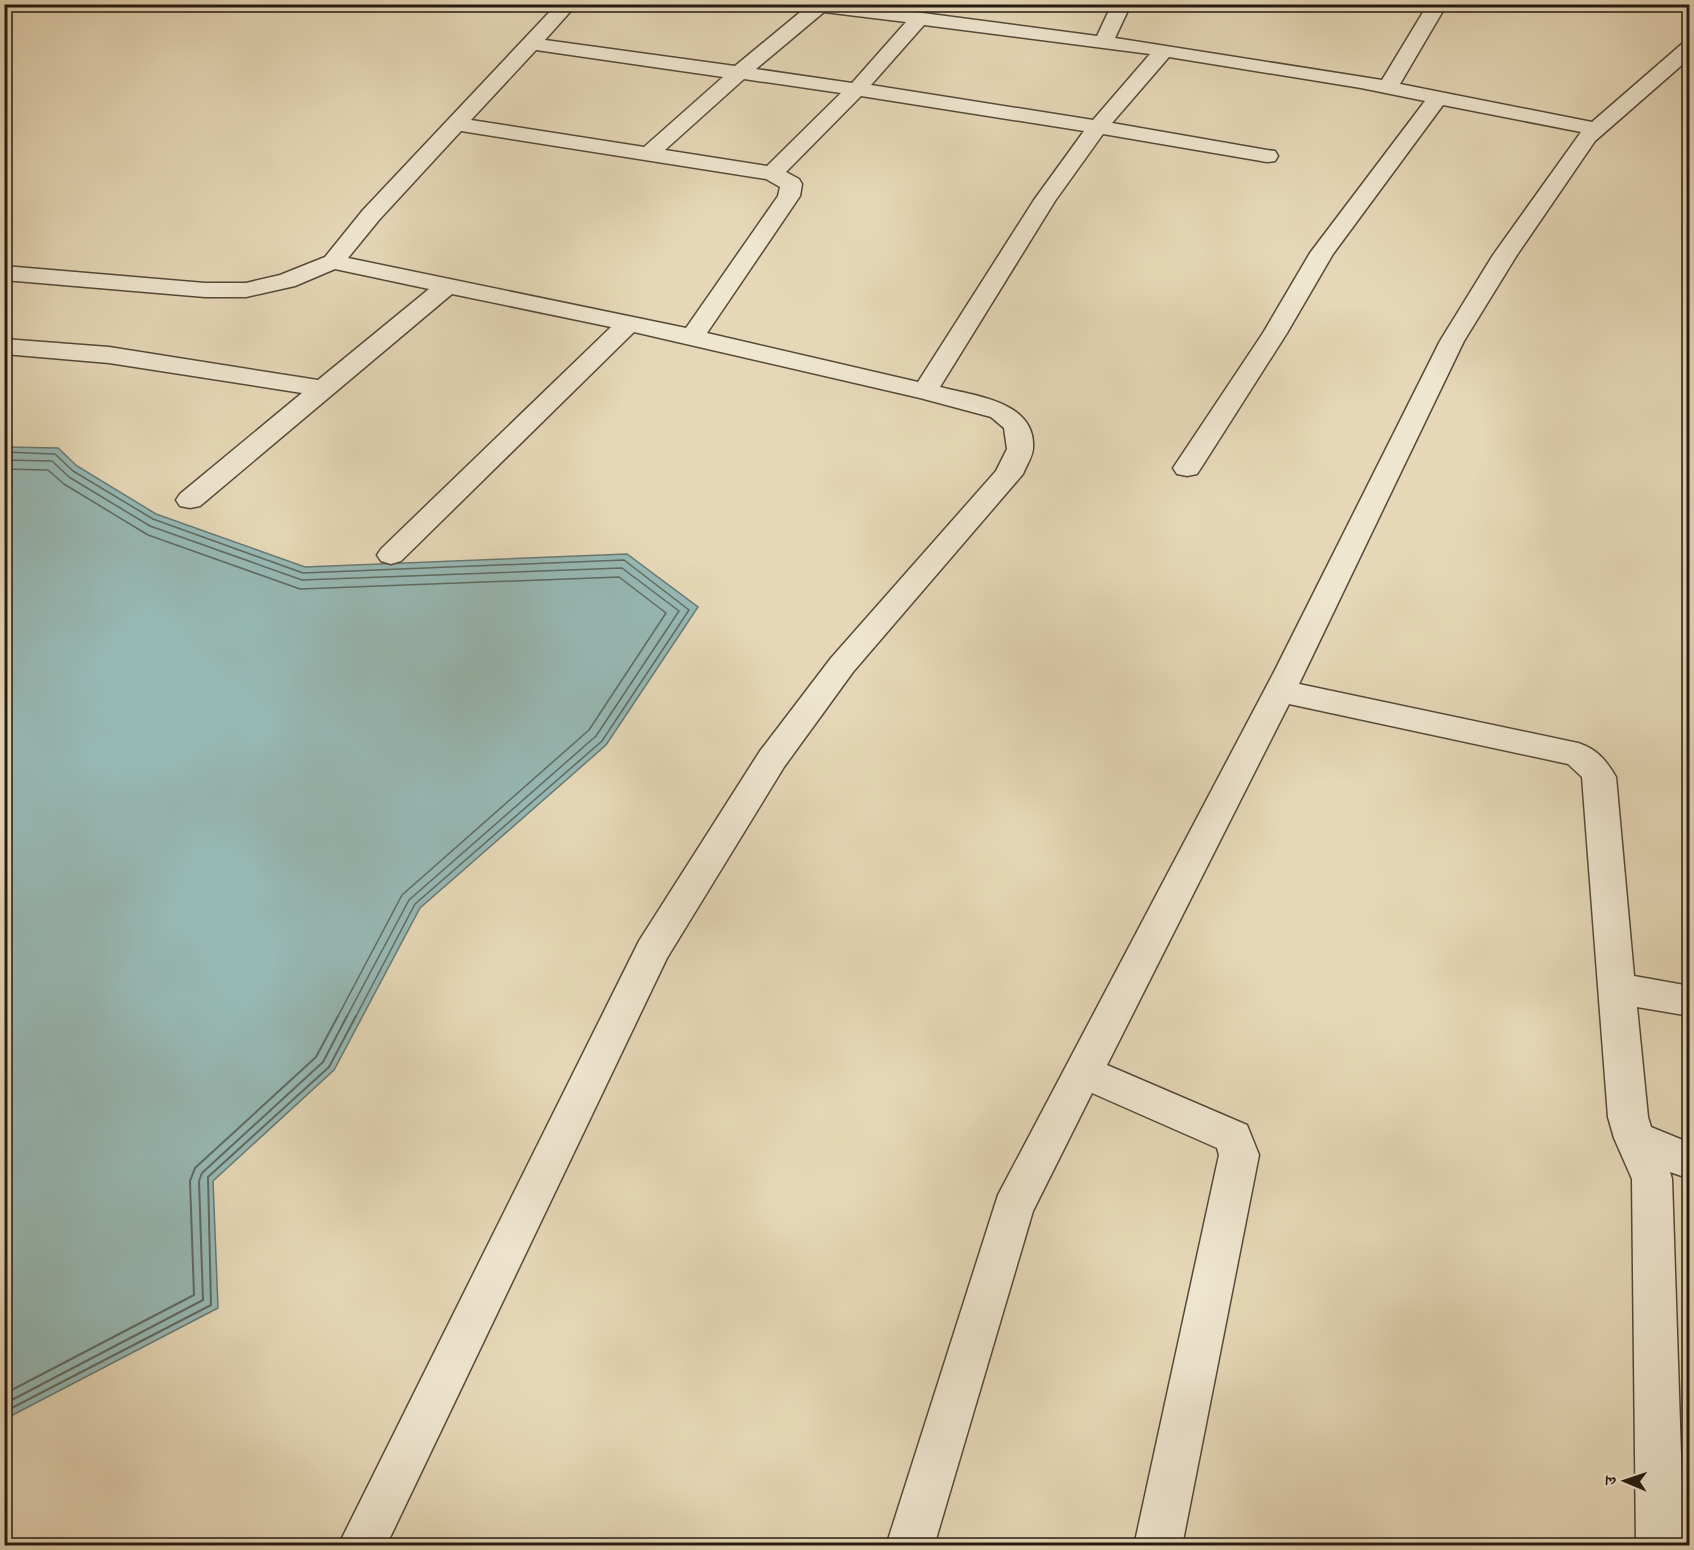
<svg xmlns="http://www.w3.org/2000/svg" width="1694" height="1550" viewBox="0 0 1694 1550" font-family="'IM FELL French Canon','Noto Serif Devanagari',serif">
	<rect width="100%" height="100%" fill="#e6d8b7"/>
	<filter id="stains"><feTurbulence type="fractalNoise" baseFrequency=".00333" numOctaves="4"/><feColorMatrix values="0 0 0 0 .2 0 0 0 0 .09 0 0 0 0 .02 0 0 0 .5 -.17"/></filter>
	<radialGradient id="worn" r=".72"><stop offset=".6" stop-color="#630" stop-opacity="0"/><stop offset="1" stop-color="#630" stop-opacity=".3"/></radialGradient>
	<!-- water -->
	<path fill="#97b9b5" stroke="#697973" stroke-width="1.5" d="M5,447L58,448L77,466L156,514L305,567L627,554L698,607L606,745L420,908L334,1070L213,1181L218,1308L5,1419Z"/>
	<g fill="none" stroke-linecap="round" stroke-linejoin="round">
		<!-- shore-far1 -->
		<path stroke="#5e6a63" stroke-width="1.5" d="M4,452L55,454L73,471L153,519L303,573L624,560L689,610L602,741L415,904L355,1018
			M4,460L52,461L69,477L150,526L302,580L622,568L679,611L596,736L409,900L346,1018
			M4,469L48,470L64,484L148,535L300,589L619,577L666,613L589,730L402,895L337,1018"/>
		<!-- shore -->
		<path stroke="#5e6a63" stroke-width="2" d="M4,1394L194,1295L190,1181L195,1168L316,1057L338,1016
			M4,1404L203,1300L199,1181L202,1173L323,1062L347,1016
			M4,1412L211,1305L208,1177L329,1067L356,1016"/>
		<!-- minor casing -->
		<g stroke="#554a3a" stroke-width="3">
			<path id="minor" d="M557,4H577L545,40L735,66L804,9L798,4H854L1097,36L1112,4H1131L1115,38L1382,80L1428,4H1447L1400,84L1592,122L1683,43L1690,41V58L1595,141L1517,255L1464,341L1299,684L1578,743C1597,749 1606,760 1616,777L1634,976L1690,986V1016L1637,1007L1648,1117L1651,1127L1690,1143V1179L1670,1172L1672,1179L1684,1546H1636L1632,1179L1614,1138L1608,1117L1582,777L1568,764L1289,704L1107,1065L1247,1125L1259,1155L1182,1546H1134L1219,1155L1217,1148L1092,1093L1033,1211L934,1546H886L998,1195L1274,672L1440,341L1493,255L1581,132L1443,105L1333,254L1287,333L1201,468L1197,474L1187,476L1177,474L1173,468L1263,333L1310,253L1425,101L1361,88L1169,57L1112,123L1267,150L1275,151L1278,156L1275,161L1267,162L1103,134L1055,201L940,387C974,396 1036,401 1033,448C1033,456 1026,466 1023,474L853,672L784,767L667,958L386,1546H338L639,941L760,751L831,658L996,471L1007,449L1004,428L991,417L920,398L634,332L401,561L391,564L381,561L377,555L381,549L611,327L452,294L200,506L190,508L180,506L176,500L180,494L302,393L109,363L4,354V339L109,347L318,380L429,289L335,269L295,286L246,297H205L4,280V266L205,283H246L280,275L325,257L363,210ZM824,12L906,22L852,83L756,69ZM924,25L1150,54L1093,120L871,85ZM536,50L723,77L644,147L471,120ZM744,79L841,93L767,166L665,150ZM861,96L1084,131L1034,200L918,382L707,333L800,196L802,184L799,179L786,172ZM461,131L766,179L780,187L778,196L686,328L348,258L379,220Z"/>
		</g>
		<!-- minor -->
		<use href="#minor" fill="#efe6d0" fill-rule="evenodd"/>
	</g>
	<!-- margin -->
	<rect width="1694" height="1550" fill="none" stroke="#e6d8b7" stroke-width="24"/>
	<rect x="6" y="6" width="1682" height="1538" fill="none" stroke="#251a11" stroke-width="3"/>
	<rect x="12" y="12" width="1670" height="1526" fill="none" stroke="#251a11" stroke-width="1.5"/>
	<!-- north arrow -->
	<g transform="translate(1625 1481) rotate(272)" stroke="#efe6d0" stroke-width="4.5" paint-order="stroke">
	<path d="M0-4.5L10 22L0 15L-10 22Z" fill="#251a11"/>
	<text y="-9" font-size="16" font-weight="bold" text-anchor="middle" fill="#251a11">उ</text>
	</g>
	<rect width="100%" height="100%" filter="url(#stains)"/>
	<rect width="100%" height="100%" fill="url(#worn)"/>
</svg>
